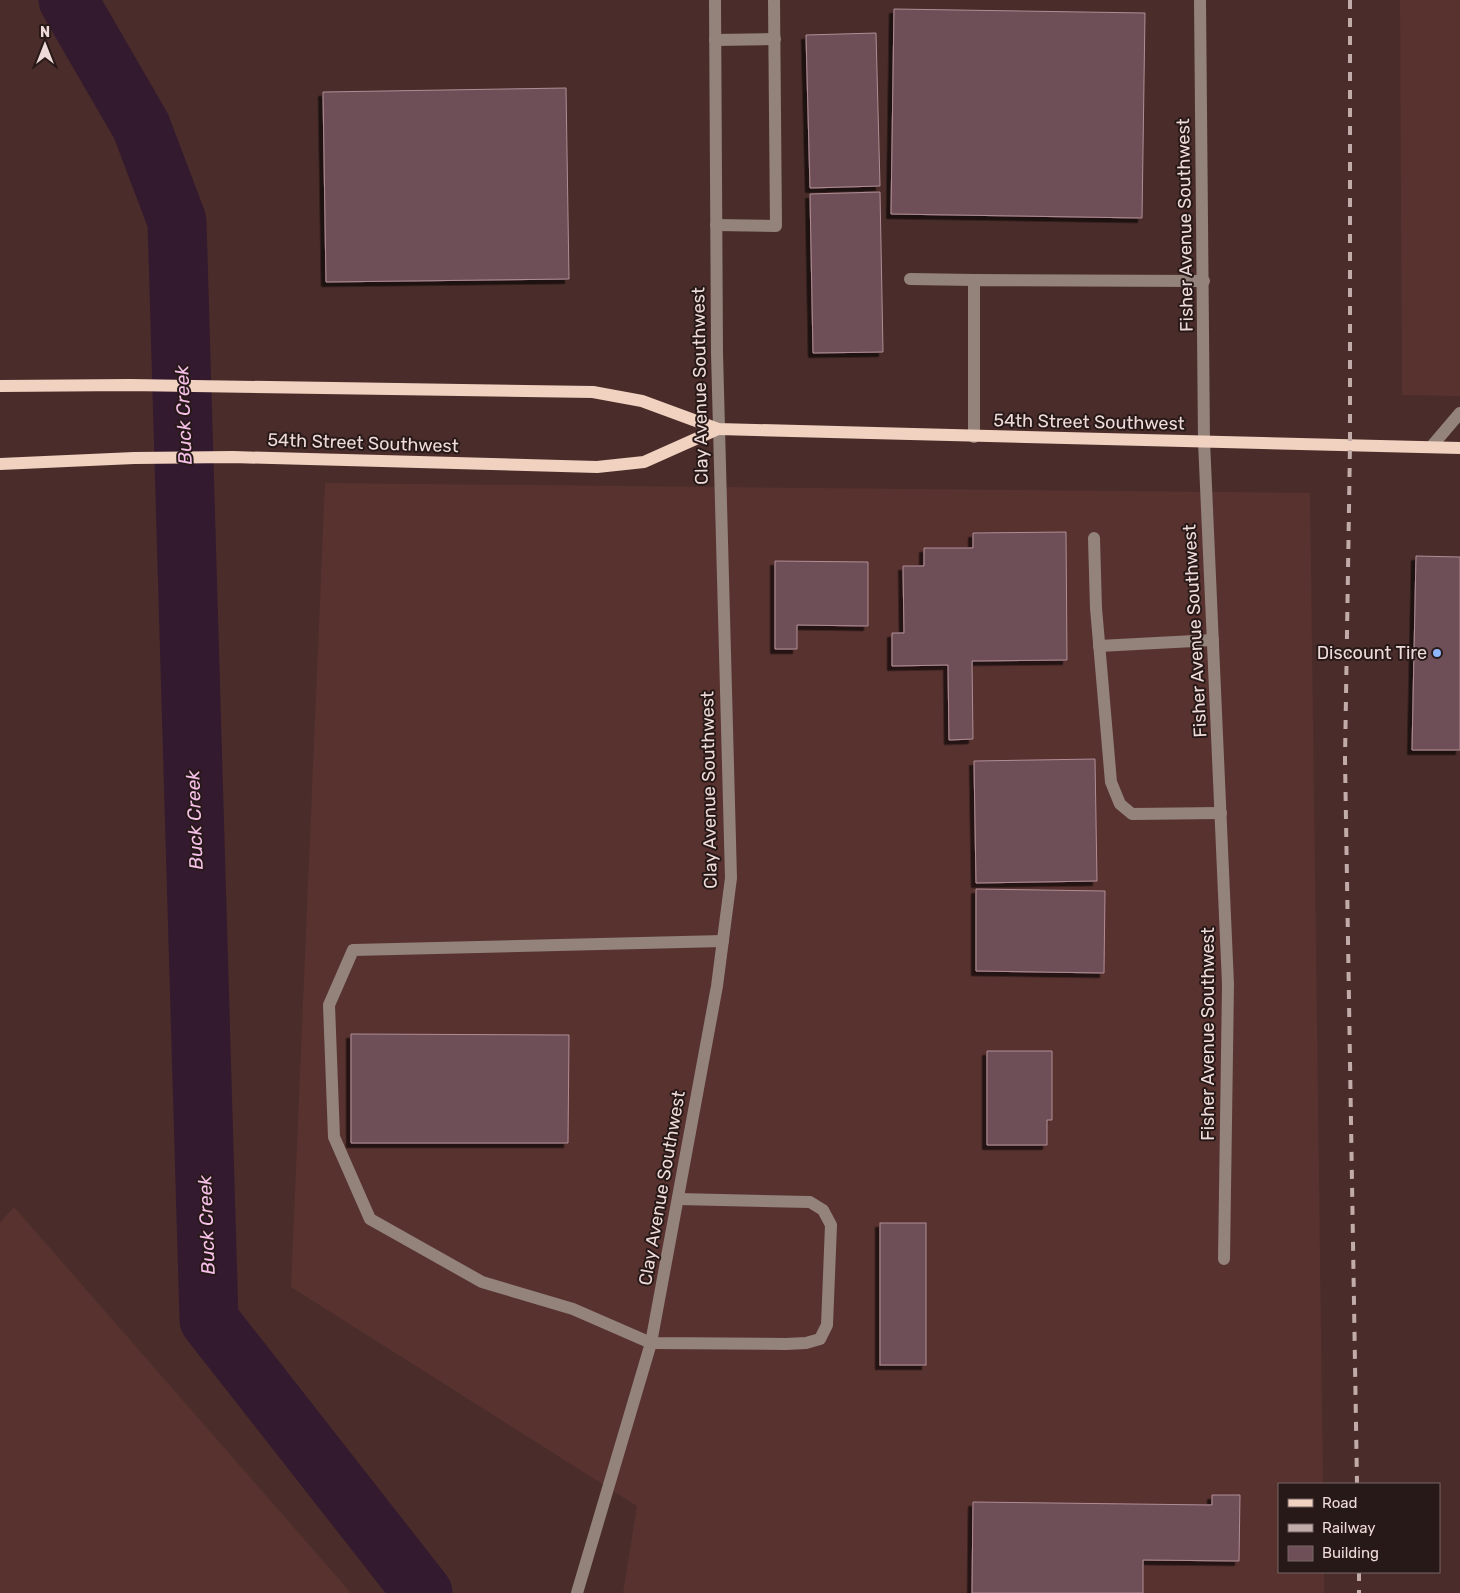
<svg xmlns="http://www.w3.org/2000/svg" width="1460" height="1593" font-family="Rubik,sans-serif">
	<defs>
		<filter id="shadow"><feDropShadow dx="-4.5" dy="4.5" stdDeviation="0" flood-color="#0009"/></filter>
	</defs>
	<rect width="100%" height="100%" fill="#4a2d2a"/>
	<!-- built -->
	<g fill="#58322f">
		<polygon points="1400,0 1460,0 1460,396 1402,395"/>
		<polygon points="325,483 1310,493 1323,1484 1279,1484 1279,1572 1324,1572 1324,1593 623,1593 637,1506 291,1287"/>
		<polygon points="14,1207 351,1593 0,1593 0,1223"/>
	</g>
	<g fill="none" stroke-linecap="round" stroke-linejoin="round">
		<!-- river -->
		<polyline stroke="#341a2e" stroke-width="59" points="68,0 141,126 177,221 209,1320 423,1593"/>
	</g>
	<!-- building -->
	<g fill="#6e4f58" stroke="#b08d96" filter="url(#shadow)">
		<polygon points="894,9 1145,13 1142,218 891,214"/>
		<polygon points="876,33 880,186 810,188 806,35"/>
		<polygon points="566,88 569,279 326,282 323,92"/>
		<polygon points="880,192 883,352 813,353 810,194"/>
		<polygon points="1066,532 1067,660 972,661 973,739 949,740 948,665 892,666 892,633 904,633 903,566 924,566 924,548 973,548 973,533"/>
		<polygon points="1416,556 1460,557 1460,750 1412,750"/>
		<polygon points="775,561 868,562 868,626 797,625 797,649 775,649"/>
		<polygon points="1095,759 1097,881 976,883 974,761"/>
		<polygon points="976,889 1105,891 1104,973 976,971"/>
		<polygon points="351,1034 569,1035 568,1143 351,1143"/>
		<polygon points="987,1051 1052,1051 1052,1120 1047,1120 1047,1145 987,1145"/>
		<rect x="880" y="1223" width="46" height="142"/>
		<polygon points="1212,1495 1240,1495 1239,1561 1143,1560 1143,1593 972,1593 973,1502 1212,1505"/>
	</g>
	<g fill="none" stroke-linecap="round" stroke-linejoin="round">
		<!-- minor -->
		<g stroke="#93837b" stroke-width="12">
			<polyline points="1200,0 1204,441 1228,984 1224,1259"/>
			<polyline points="715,40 775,39"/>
			<polyline points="716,225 776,226 774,0"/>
			<polyline points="910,279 974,280"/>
			<polyline points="974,437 974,280 1204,281"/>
			<polyline points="1431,447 1460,413"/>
			<polyline points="1094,538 1096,608 1111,782 1120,804 1132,814 1221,813"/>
			<polyline points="1099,646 1213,640"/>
			<polyline points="678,1199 810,1202 823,1210 831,1225 827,1325 820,1339 806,1343 786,1344 651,1343 573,1309 482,1282 370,1219 334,1137 329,1005 353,950 723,941"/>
			<polyline points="577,1593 651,1343 717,986 731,878 717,353 715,0"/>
		</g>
		<!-- major -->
		<g stroke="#f1d1bf" stroke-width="12">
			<polyline points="0,386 130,385 593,392 642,401 718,429 1460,448"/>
			<polyline points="0,464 134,458 233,457 597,467 644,462 718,429"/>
		</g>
		<!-- rail -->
		<g stroke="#c2acaa" stroke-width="4" stroke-dasharray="9 9" stroke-linecap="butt">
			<polyline points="1350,0 1350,445 1345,759 1357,1484"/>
			<polyline points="1359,1572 1359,1593"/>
		</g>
	</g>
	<!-- markers -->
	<circle fill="#8fb8fd" stroke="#271918" stroke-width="2" cx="1437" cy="653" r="5"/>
	<g text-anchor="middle" stroke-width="4" stroke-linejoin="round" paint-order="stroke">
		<!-- street labels -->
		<g font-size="18" fill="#eedad8" stroke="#271918">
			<text transform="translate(1185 225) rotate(-91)" y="6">Fisher Avenue Southwest</text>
			<text transform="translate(700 386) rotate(-91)" y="6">Clay Avenue Southwest</text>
			<text transform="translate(1089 422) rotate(1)" y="6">54th Street Southwest</text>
			<text transform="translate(363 443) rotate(2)" y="6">54th Street Southwest</text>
			<text transform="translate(1195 631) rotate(-93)" y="6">Fisher Avenue Southwest</text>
			<text transform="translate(709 790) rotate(-91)" y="6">Clay Avenue Southwest</text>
			<text transform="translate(1208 1034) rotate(-90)" y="6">Fisher Avenue Southwest</text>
			<text transform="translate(662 1188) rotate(-80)" y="6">Clay Avenue Southwest</text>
		</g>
		<!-- poi labels -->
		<g font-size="18" fill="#eedad8" stroke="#271918" text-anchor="end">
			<text x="1427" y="659">Discount Tire</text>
		</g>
		<!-- water labels -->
		<g font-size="19" font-style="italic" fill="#f6c0e8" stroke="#271918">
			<text transform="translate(183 415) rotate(-92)" y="7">Buck Creek</text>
			<text transform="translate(194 820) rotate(-92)" y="7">Buck Creek</text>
			<text transform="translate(206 1225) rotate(-92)" y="7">Buck Creek</text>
		</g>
	</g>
	<!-- legend -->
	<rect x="1278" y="1483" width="162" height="90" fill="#271918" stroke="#776665"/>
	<rect x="1288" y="1499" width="25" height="8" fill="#f1d1bf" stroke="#776665"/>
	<text x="1322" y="1508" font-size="15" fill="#eedad8">Road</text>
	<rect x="1288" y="1524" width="25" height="8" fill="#c2acaa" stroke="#776665"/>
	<text x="1322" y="1533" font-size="15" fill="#eedad8">Railway</text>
	<rect x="1288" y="1546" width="25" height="15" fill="#6e4f58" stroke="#776665"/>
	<text x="1322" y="1558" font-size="15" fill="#eedad8">Building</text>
	<!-- north arrow -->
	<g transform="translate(45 45)" stroke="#271918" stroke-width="4" paint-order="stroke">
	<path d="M0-4L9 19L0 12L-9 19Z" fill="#eedad8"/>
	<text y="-8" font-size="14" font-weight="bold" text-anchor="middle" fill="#eedad8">N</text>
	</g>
</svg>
